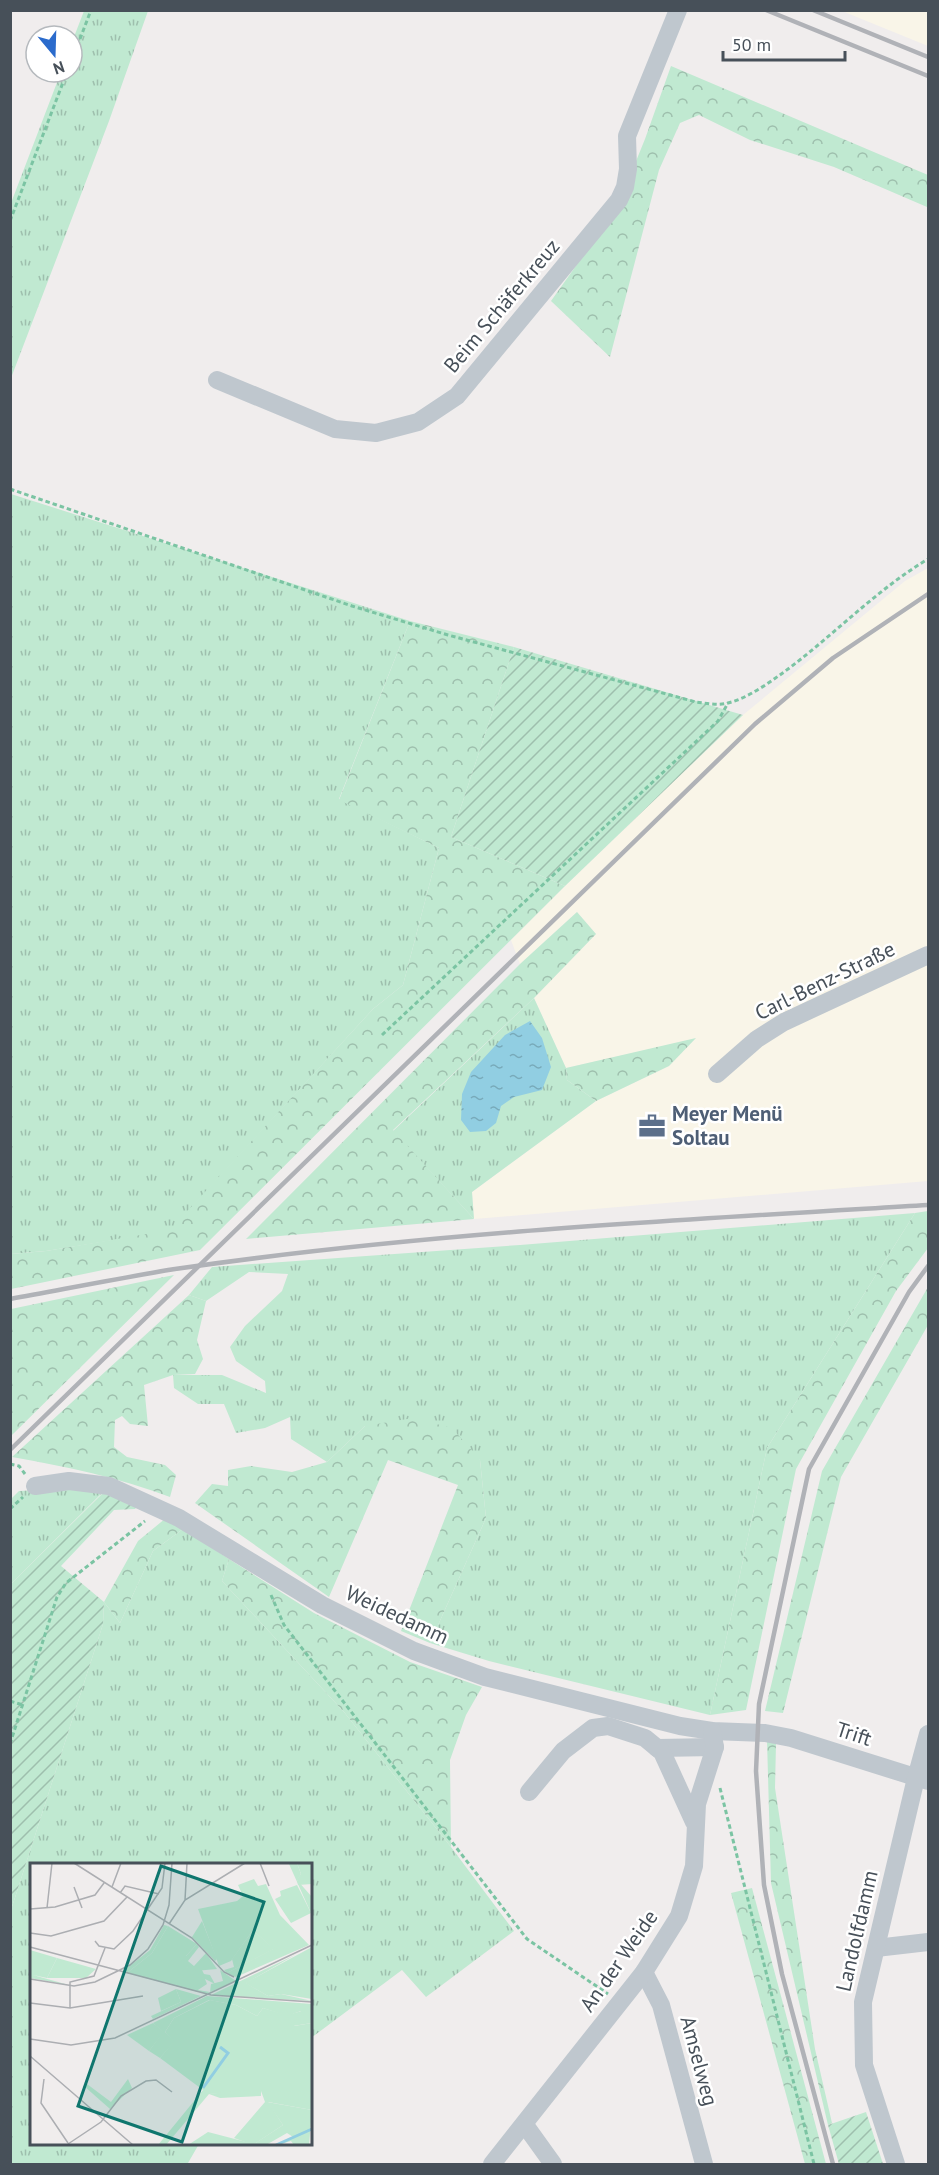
<svg xmlns="http://www.w3.org/2000/svg" width="939" height="2175" font-family="'PT Sans',sans-serif">
	<defs>
		<pattern id="grass-tufts" width="24" height="20" patternUnits="userSpaceOnUse" patternTransform="scale(1.5)"><rect width="24" height="20" fill="#c0e9d1"/><path d="M3 7l-1-3M5 7V3M7 7l1-3M15 17l-1-3M17 17v-4M19 17l1-3" fill="none" stroke="#9ebfad"/></pattern>
		<pattern id="forest-crowns" width="20" height="18" patternUnits="userSpaceOnUse" patternTransform="scale(1.5)"><rect width="20" height="18" fill="#c0e9d1"/><path d="M2 6a3 3 0 1 1 6 0M12 15a3 3 0 1 1 6 0" fill="none" stroke="#9ebfad"/></pattern>
		<pattern id="garden-furrows" width="10" height="10" patternUnits="userSpaceOnUse" patternTransform="scale(1.5)"><rect width="10" height="10" fill="#c0e9d1"/><path d="M-1 1l2-2M0 10L10 0M9 11l2-2" fill="none" stroke="#9ebfad"/></pattern>
		<pattern id="water-ripples" width="26" height="14" patternUnits="userSpaceOnUse" patternTransform="scale(1.5)"><rect width="26" height="14" fill="#91cee2"/><path d="M2 4q2-2 4 0t4 0M15 11q2-2 4 0t4 0" fill="none" stroke="#78aaba"/></pattern>
	</defs>
	<rect width="100%" height="100%" fill="#f0eded"/>
	<!-- commercial -->
	<g fill="#f9f5e8">
		<polygon points="842,11 928,11 928,46"/>
		<polygon points="928,568 928,1181 474,1219 472,1192 596,1101 669,1066 695,1039 566,1068 534,998 596,934 577,912 520,964 511,940 565,886 743,715 905,581"/>
	</g>
	<!-- grass -->
	<g fill="url(#grass-tufts)">
		<polygon points="84,11 148,11 109,121 11,378 11,203 61,72 72,72 72,42"/>
		<polygon points="11,494 410,621 339,799 439,848 403,985 373,1009 170,1231 46,1251 11,1254"/>
		<polygon points="534,998 566,1068 567,1080 596,1101 472,1192 474,1219 393,1131"/>
		<polygon points="915,1213 767,1448 710,1715 489,1661 430,1643 486,1518 480,1460 365,1426 327,1462 291,1439 290,1417 265,1428 236,1433 224,1404 198,1404 174,1388 173,1375 222,1375 266,1393 265,1381 236,1361 230,1347 245,1326 282,1291 288,1274 249,1272 206,1301 189,1295 212,1267 520,1245"/>
		<polygon points="75,1488 104,1491 11,1584 11,1499 19,1491"/>
		<polygon points="183,1529 229,1559 222,1581 344,1712 451,1847 514,1931 426,1997 402,1970 311,2038 310,1864 32,1864 32,2144 199,2144 188,2163 189,2164 11,2164 11,1910 103,1624 104,1602 120,1623 153,1551"/>
	</g>
	<!-- forest -->
	<g fill="url(#forest-crowns)">
		<polygon points="671,66 928,175 928,205 927,207 834,167 750,140 699,115 680,123 659,170 610,357 551,301 617,208 645,139"/>
		<polygon points="410,621 514,647 451,837 565,886 200,1250 11,1289 11,1254 46,1251 170,1230 373,1009 403,985 439,848 339,800"/>
		<polygon points="577,912 596,934 534,998 393,1130 474,1219 246,1239 520,964"/>
		<polygon points="696,1038 669,1066 596,1101 567,1080 566,1068"/>
		<polygon points="928,1211 928,1248 896,1291 796,1469 746,1710 710,1715 767,1448 915,1213"/>
		<polygon points="174,1275 11,1436 11,1309"/>
		<polygon points="928,1287 928,1325 841,1477 783,1713 765,1711 822,1471"/>
		<path d="M189,1295l17,6 -9,39 6,19 -8,15 -22,1 -29,10 4,41 -18,-2 -8,-8 -7,4 -1,27 13,10 38,8 11,10 -6,22c-53,-20 -102,-30 -158,-40z"/>
		<polygon points="413,1418 452,1428 480,1460 486,1518 430,1643 401,1631 458,1485 388,1460 329,1597 195,1503 212,1484 228,1486 228,1470 251,1466 292,1472 327,1462 365,1426"/>
		<polygon points="166,1518 183,1529 153,1551 120,1623 104,1602 138,1541"/>
		<polygon points="229,1559 314,1613 410,1662 482,1687 466,1715 450,1760 451,1847 344,1712 222,1581"/>
		<polygon points="767,1740 776,1744 775,1788 815,2049 832,2123 828,2125 771,1883"/>
		<polygon points="752,1888 826,2164 805,2164 731,1893"/>
	</g>
	<!-- garden -->
	<g fill="url(#garden-furrows)">
		<polygon points="514,647 743,715 565,886 451,837"/>
		<polygon points="105,1491 140,1503 135,1509 114,1510 61,1566 104,1602 103,1624 11,1910 11,1584"/>
		<polygon points="866,2112 883,2164 839,2164 828,2125"/>
	</g>
	<!-- water -->
	<polygon fill="url(#water-ripples)" points="530,1021 542,1038 551,1067 542,1090 514,1097 501,1106 496,1123 486,1131 470,1132 461,1120 462,1094 471,1072 505,1035"/>
	<g fill="none" stroke-linecap="round" stroke-linejoin="round">
		<!-- path -->
		<g stroke="#7bc4a3" stroke-width="3" stroke-dasharray="4.5 3" stroke-linecap="butt">
			<polyline points="72,60 91,10"/>
			<polyline points="10,221 67,72"/>
			<path d="M10,489l342,117 96,29 248,67c10,1 21,4 32,1 20,-5 39,-19 56,-31 49,-36 92,-82 144,-113"/>
			<polyline points="382,1035 718,721 728,703"/>
			<polyline points="10,1464 19,1466 25,1474"/>
			<polyline points="10,1509 23,1497"/>
			<polyline points="271,1595 284,1625 527,1939 608,1994"/>
			<polyline points="10,1701 23,1705"/>
			<polyline points="10,1744 57,1597 66,1583 145,1521"/>
			<polyline points="720,1788 814,2164"/>
		</g>
		<!-- minor -->
		<g stroke="#bfc7ce" stroke-width="18">
			<polyline points="217,380 335,429 376,433 418,422 457,396 619,200 625,187 628,169 627,136 678,10"/>
			<polyline points="717,1074 757,1039 784,1022 928,955"/>
			<polyline points="35,1486 69,1481 109,1486 179,1518 322,1605 414,1651 485,1677 680,1726 712,1731 765,1733 791,1738 928,1781"/>
			<polyline points="657,1748 715,1747"/>
			<polyline points="529,1792 563,1751 593,1728 608,1726 645,1738 662,1752 694,1822"/>
			<polyline points="876,1948 928,1942"/>
			<polyline points="644,1972 661,2005 704,2164"/>
			<polyline points="525,2125 553,2164"/>
			<polyline points="492,2164 644,1972 679,1916 694,1866 697,1804 715,1747 712,1731"/>
			<polyline points="896,2164 864,2065 863,2002 916,1778 928,1734"/>
		</g>
		<!-- rail -->
		<g stroke="#b0b2b7" stroke-width="4.5">
			<polyline points="766,10 928,76"/>
			<polyline points="813,10 928,57"/>
			<path d="M10,1299c55,-10 110,-21 165,-30 249,-36 502,-49 753,-64"/>
			<polyline points="10,1450 755,724 833,658 928,594"/>
			<polyline points="833,2164 782,1974 764,1885 756,1771 759,1704 809,1469 909,1292 928,1266"/>
		</g>
	</g>
	<!-- icons -->
	<defs>
		<symbol id="office-bare" viewBox="-9 -9 18 18"><path d="M-6-3h4V-5.5h4V-3h4V5H-6ZM-1-4.5V-3h2v-1.5ZM-6 0V1H6V0Z" fill="#5c6f8a" stroke="#fff" stroke-width="2.5" paint-order="stroke"/></symbol>
	</defs>
	<g fill-rule="evenodd">
		<use href="#office-bare" x="633" y="1107" width="38" height="38"/>
	</g>
	<g text-anchor="middle" stroke-width="5" stroke-linejoin="round" paint-order="stroke">
		<!-- street labels -->
		<g font-size="21" fill="#475059" stroke="#fff">
			<text transform="translate(502 306) rotate(-50)" y="7">Beim Schäferkreuz</text>
			<text transform="translate(825 981) rotate(-26)" y="7">Carl-Benz-Straße</text>
			<text transform="translate(397 1615) rotate(25)" y="7">Weidedamm</text>
			<text transform="translate(854 1734) rotate(18)" y="7">Trift</text>
			<text transform="translate(857 1931) rotate(-77)" y="7">Landolfdamm</text>
			<text transform="translate(619 1961) rotate(-55)" y="7">An der Weide</text>
			<text transform="translate(699 2061) rotate(75)" y="7">Amselweg</text>
		</g>
		<!-- service labels -->
		<g font-size="21" font-weight="bold" fill="#4e5e75" stroke="#fff" text-anchor="start">
			<text x="672" y="1121">Meyer Menü<tspan x="672" dy="24">Soltau</tspan></text>
		</g>
	</g>
	<!-- overview -->
	<g transform="translate(30 1863)">
		<rect width="282" height="282" fill="#f0eded"/>
		<path d="M267,0h15v21l-14,1 -1,-6 4,-5zM224,16l4,7 8,-2 14,31 29,30 -73,32 -9,-4 46,-24 -20,-19 -22,31 -12,5 -21,-57 39,-8 6,-5 -5,-11zM138,63l29,18 -11,12v11l15,1 3,6 6,1 5,9 -10,-5 2,5 -9,6 12,2 -4,2 -79,-21 25,-20zM282,84v52l-31,-5 -13,2 -23,-13zM146,126l5,13 -20,9 -3,-13zM180,137l26,5 21,11 6,-8 24,7 15,-4 -8,15 18,-3v87l-44,-8 15,23 -30,20 -19,-7 31,-36 -4,-11 -52,3 -43,51h-8l45,-55 -43,-32 14,-17 -9,-9 9,-14z" fill="#c0e9d1"/>
		<path d="M267,0l4,11 -4,6 15,17 -1,16 -22,-49zM172,58l15,38 -2,2 -23,-24zM134,62l4,1 -16,27 -25,20 -5,-1 28,-22zM167,81l2,3 -11,14 6,5 12,-13 11,16 -22,2 -9,-4v-11zM0,87l27,8 -10,20 -14,-3 36,10 -39,-7zM265,92l-49,28 22,13 13,-2 31,7 -101,-6zM190,107l16,11 -26,11 1,-8 12,-3zM146,126l25,7 -48,23 -2,-3 30,-14zM177,133l105,8v19l-19,3 8,-15 -14,5 -24,-8 -6,8 -21,-11 -27,-5 -35,18 -9,14 10,9 -15,17 -11,-7 14,-19 -10,-9zM98,216l4,9 -22,21 -26,-23 3,-2 24,18zM212,227l19,1v5l-41,2 -11,-4zM237,239l45,8 -3,35h-15l-3,-4 -13,4 15,-8 -6,-4 -21,12h-78l20,-13 46,12 29,-19z" fill="#c0e9d1"/>
		<path d="M223,67l21,19 -47,24 -3,-3 10,-3 -2,-8zM27,95l39,11 -10,9h-39zM123,160l11,9 -15,19 -22,-16z" fill="#c0e9d1"/>
		<path d="M267,22l14,28 -20,10 -16,-24 6,-3 -1,-5z" fill="#c0e9d1"/>
		<path fill="none" stroke="#91cee2" stroke-width="3" d="M173,225l25,-35 -8,-6M246,282l36,-16"/>
		<path fill="none" stroke="#acaeb2" stroke-width="1.5" d="M44,0l118,75 32,34 10,5M230,0l9,23M44,24l8,21M82,24l9,-24M90,30l5,-7 34,8M155,37l2,-37M17,45l5,-45M0,46l25,-2 40,-12 9,-12M139,61l16,-24 60,-37M0,70l21,3 53,-15 23,-24M65,78l4,5 15,3 19,-18 29,-43 3,-25M0,84l181,48 101,7M0,116l44,7 21,-4 35,-17 18,-16 15,-24 6,-20 3,-42M0,140l40,5 73,-12M40,145v-26l24,-6 11,-28M0,176l41,6 44,-7 197,-93M0,193l103,89M14,216l-3,24 27,40M38,281l33,-22 20,-26 25,-15 10,-1 16,12"/>
		<path fill="#0f766e" fill-opacity="0.15" stroke="#0f766e" stroke-width="3" d="M131,3l103,36 -82,240 -104,-36z"/>
		<rect width="282" height="282" fill="none" stroke="#475059" stroke-width="3"/>
	</g>
	<!-- border -->
	<rect width="939" height="2175" fill="none" stroke="#475059" stroke-width="24"/>
	<!-- north arrow -->
	<g transform="translate(54 54) rotate(161)"><circle r="28" fill="#ffffff" stroke="#b5b9bd" stroke-width="1.5"/>
	<path d="M0-4.5L10 22L0 15L-10 22Z" fill="#2b6bcc"/>
	<text y="-9" font-size="16" font-weight="bold" text-anchor="middle" fill="#475059">N</text>
	</g>
	<!-- scale -->
	<path d="M723 51v9h122v-9" fill="none" stroke="#475059" stroke-width="3"/>
	<text x="732" y="51" font-size="18" fill="#475059" stroke="#ffffff" stroke-width="4.5" paint-order="stroke">50 m</text>
</svg>
